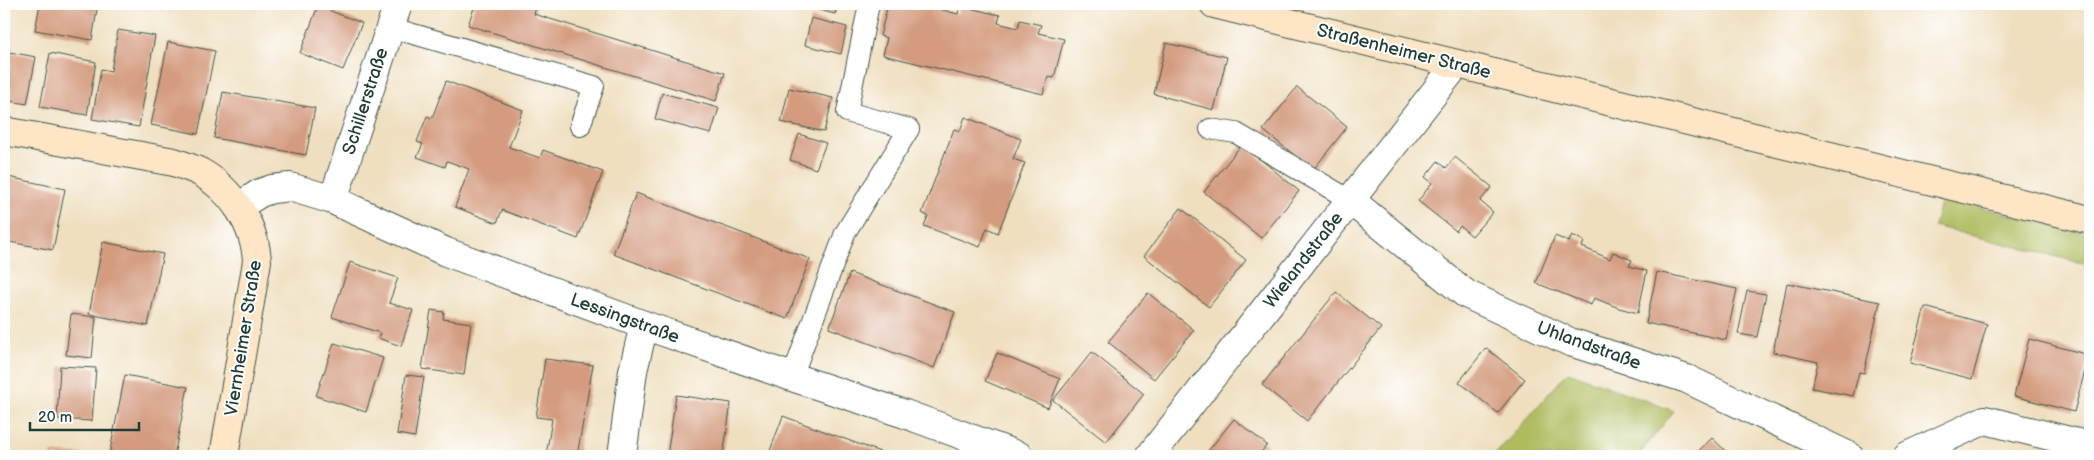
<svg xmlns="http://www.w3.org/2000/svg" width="2094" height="460" font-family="'Balsamiq Sans',sans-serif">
	<rect width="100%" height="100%" fill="#fff"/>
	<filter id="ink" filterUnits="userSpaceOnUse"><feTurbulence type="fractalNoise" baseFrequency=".02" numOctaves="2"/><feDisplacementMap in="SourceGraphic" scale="10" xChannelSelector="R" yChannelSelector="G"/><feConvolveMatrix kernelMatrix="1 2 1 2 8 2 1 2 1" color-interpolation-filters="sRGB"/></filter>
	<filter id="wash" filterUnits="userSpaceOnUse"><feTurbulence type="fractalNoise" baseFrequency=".0096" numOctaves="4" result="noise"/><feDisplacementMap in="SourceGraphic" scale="20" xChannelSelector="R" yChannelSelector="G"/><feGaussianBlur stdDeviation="1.12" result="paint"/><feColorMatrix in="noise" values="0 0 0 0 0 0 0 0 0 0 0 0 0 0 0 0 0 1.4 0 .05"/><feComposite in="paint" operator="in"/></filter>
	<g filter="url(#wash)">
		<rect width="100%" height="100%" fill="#efdfbf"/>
		<!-- green -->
		<g fill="#afbb5d" stroke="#677c48">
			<polygon points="1941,198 2090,234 2090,265 1934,226"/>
			<polygon points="1568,372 1674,411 1638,456 1494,456"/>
		</g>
		<g id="blocks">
			<!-- building -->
			<g fill="#d49b7f">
				<polygon points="40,4 98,4 92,40 35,30"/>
				<polygon points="472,4 537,4 534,14 725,73 716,101 468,25 475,5 471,8"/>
				<polygon points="795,4 838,4 835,14"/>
				<polygon points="888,4 940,4 939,9 958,14 960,6 1000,15 998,23 1018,28 1020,20 1041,25 1038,33 1064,39 1054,78 1048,77 1043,94 883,55 887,38 880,36"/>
				<polygon points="318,6 362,23 343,70 300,53"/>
				<polygon points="811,18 847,27 841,54 805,45"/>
				<polygon points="118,30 155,36 139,127 92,119 101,69 111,71"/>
				<polygon points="168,42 215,51 198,134 151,125"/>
				<polygon points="1166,43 1227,57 1214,110 1154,94"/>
				<polygon points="4,51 36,57 27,104 4,100"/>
				<polygon points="50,53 96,62 87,115 40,107"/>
				<polygon points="446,81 523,110 509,147 540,158 543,150 603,172 578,239 502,210 497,223 455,207 469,169 447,161 445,167 417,157 423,144 417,142 427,116 432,118"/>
				<polygon points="1297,87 1347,127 1313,170 1263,130"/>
				<polygon points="789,88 833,98 824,132 781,122"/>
				<polygon points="223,92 315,108 306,155 214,138"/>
				<polygon points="662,93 719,108 711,134 655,119"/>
				<polygon points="965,117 1021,139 1013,159 1025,163 998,233 987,228 980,247 924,226 928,216 922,213 954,129 960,131"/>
				<polygon points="799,134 826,143 816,169 790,160"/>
				<polygon points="1242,144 1299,191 1261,238 1204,192"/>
				<polygon points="1455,157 1492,187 1480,201 1493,212 1472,236 1460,226 1456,231 1418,201 1432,183 1425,177 1438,161 1446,168"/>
				<polygon points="8,177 65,189 53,250 4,241 4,196"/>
				<polygon points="636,193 810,259 787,319 613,254"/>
				<polygon points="1181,208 1246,260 1209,307 1144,256"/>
				<polygon points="1572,235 1584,241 1582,247 1610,259 1613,252 1632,260 1629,266 1647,271 1638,313 1619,308 1594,298 1591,305 1536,283 1555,236 1569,242"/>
				<polygon points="103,242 163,254 148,326 89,314"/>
				<polygon points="350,262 398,278 389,303 413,310 401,346 378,338 380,333 332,317"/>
				<polygon points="1657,272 1737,289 1726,340 1646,323"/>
				<polygon points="850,273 955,312 934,368 829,328"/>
				<polygon points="1787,283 1880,302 1864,373 1859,372 1853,396 1812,388 1818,362 1773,352"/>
				<polygon points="1747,291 1766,294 1757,337 1738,334"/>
				<polygon points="1336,292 1381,328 1307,421 1262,385"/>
				<polygon points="1148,293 1194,330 1154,379 1108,342"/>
				<polygon points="1925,307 1987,324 1972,379 1910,363"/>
				<polygon points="431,310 444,312 443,319 471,323 464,375 422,369"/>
				<polygon points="71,314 96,317 92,358 66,355"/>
				<polygon points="2029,339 2089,355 2074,412 2014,396"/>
				<polygon points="334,343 383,358 366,412 316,396"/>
				<polygon points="1486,348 1525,379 1498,413 1459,382"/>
				<polygon points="1092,352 1144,394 1106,442 1053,400"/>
				<polygon points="997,353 1060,379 1048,408 985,381"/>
				<polygon points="545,359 593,365 577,456 546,456 552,419 536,417"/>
				<polygon points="60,366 96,368 92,421 57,419"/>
				<polygon points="125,375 188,387 174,456 109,456"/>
				<polygon points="406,375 424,377 415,437 397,434"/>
				<polygon points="676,395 731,403 723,456 667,456"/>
				<polygon points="783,416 880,452 878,456 768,456"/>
				<polygon points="1234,419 1267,445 1258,456 1204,456"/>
				<polygon points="1712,438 1731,456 1693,456"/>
				<polygon points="52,453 81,454 81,456 51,456"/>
			</g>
		</g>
	</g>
	<g filter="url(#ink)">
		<use href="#blocks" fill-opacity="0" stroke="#3e5549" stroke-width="1"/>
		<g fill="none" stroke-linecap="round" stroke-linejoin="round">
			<defs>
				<g id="lane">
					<polyline points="389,27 594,86 580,126"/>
					<polyline points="1210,129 1236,133 1350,200"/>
					<polyline points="792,377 845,233 909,129 847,112 869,4"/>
				</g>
				<g id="street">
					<polyline points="333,200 398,4"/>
					<polyline points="1350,200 1466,294 1570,342 1687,379 1849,456"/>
					<polyline points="238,207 260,193 272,189 290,187 333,200 446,252 644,325 792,377 905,414 1019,456"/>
					<polyline points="622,456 633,371 644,325"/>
					<polyline points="1150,456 1456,65"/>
					<polyline points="1907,456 1985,420 2090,446"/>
				</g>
				<g id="secondary">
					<polyline points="1214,4 2090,220"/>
					<path d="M4,131l170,31c8,3 18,6 26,10 32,18 55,53 57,89l-33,195"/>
				</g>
			</defs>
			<!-- lane casing -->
			<use href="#lane" stroke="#3e5549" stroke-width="22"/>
			<!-- street casing -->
			<use href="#street" stroke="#3e5549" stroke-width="30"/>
			<!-- secondary casing -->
			<use href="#secondary" stroke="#3e5549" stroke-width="30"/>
			<!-- lane -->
			<use href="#lane" stroke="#fff" stroke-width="20"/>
			<!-- street -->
			<use href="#street" stroke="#fff" stroke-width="28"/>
			<!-- secondary -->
			<use href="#secondary" stroke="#fde5c5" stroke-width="28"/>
		</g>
	</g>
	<g text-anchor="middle" stroke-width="4" stroke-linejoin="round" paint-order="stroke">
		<!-- street labels -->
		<g font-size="18" fill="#1f3d34" stroke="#fff">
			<text transform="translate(1404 51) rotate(14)" y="6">Straßenheimer Straße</text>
			<text transform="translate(365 101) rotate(-72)" y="6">Schillerstraße</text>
			<text transform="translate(1303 260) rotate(-52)" y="6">Wielandstraße</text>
			<text transform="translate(625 318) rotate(20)" y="6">Lessingstraße</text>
			<text transform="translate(243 338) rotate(-81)" y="6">Viernheimer Straße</text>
			<text transform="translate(1589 345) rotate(20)" y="6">Uhlandstraße</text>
		</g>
	</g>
	<!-- margin -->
	<rect width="2094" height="460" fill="none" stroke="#fff" stroke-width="20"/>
	<!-- scale -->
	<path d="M30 422v8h109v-8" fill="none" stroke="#1f3d34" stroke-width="2.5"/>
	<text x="38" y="422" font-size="15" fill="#1f3d34" stroke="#ffffff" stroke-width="4" paint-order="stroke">20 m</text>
</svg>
